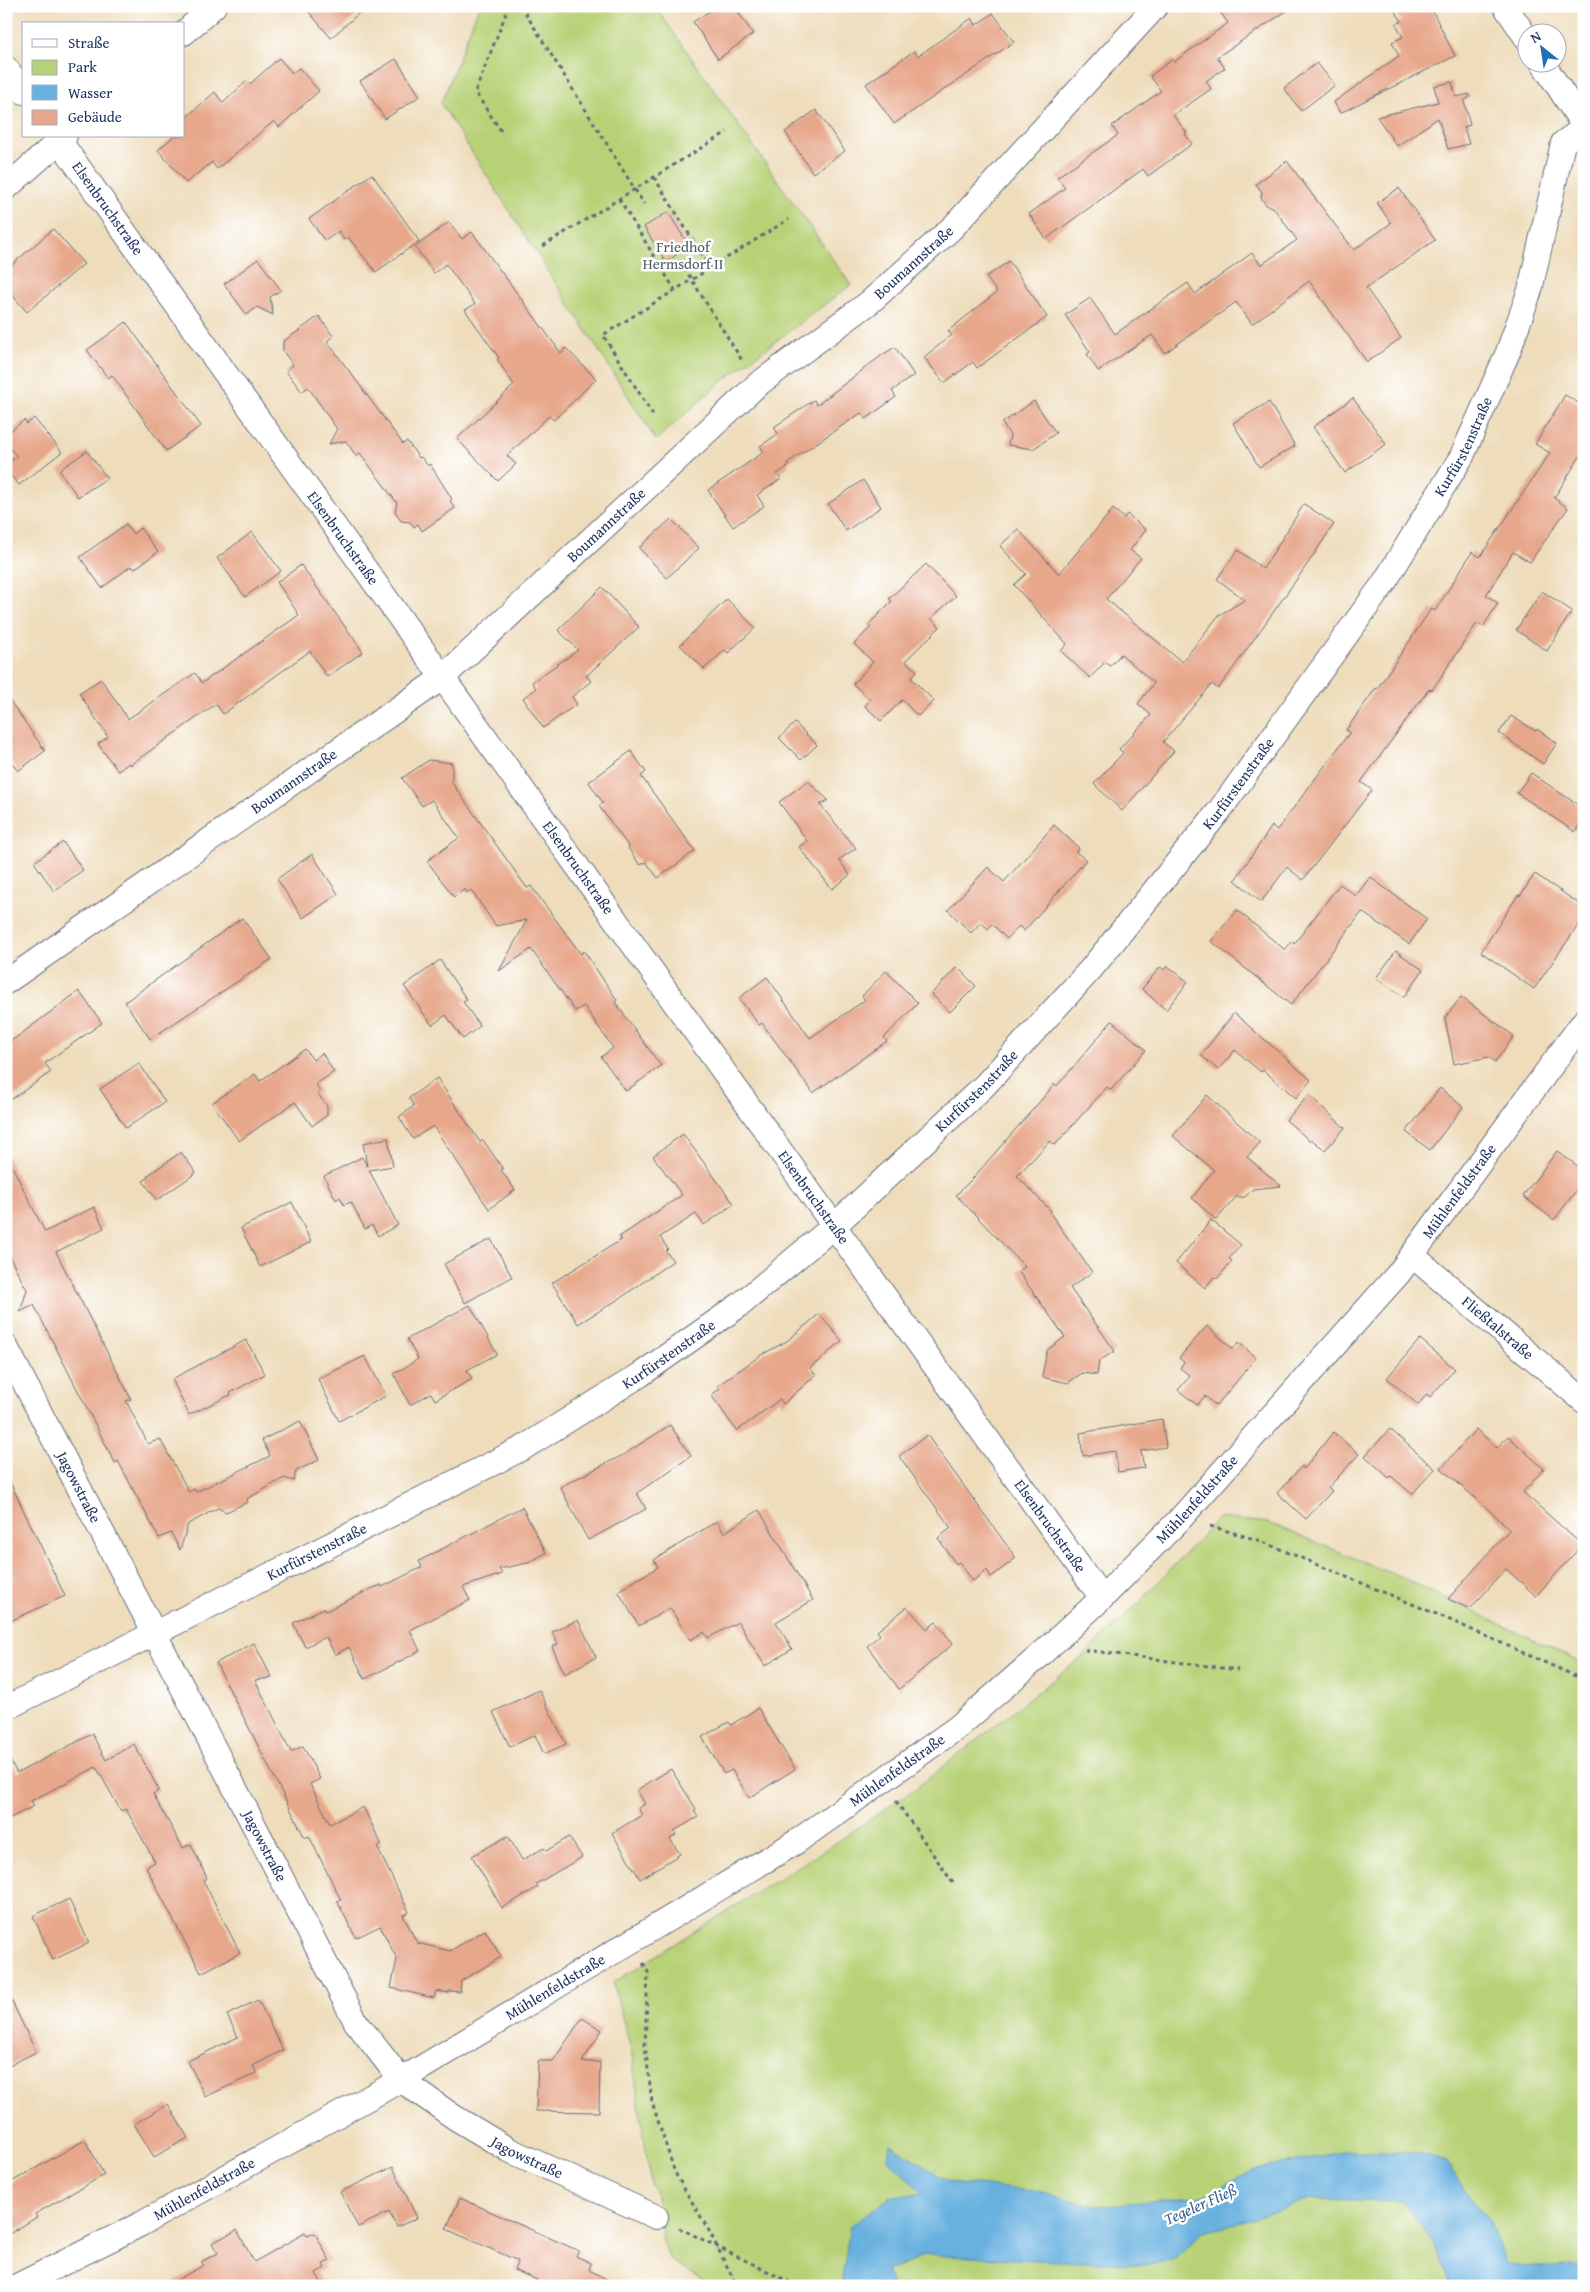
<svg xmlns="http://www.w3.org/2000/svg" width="1590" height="2292" font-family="'Gentium Book Plus',serif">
	<rect width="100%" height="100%" fill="#fff"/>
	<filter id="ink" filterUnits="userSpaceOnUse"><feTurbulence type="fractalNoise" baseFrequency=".02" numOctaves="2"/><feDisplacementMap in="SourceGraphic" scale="10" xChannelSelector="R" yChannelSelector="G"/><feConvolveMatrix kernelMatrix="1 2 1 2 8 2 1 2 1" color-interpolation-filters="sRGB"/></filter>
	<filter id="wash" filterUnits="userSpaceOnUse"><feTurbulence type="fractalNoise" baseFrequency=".0096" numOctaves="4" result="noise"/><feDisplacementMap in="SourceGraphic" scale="20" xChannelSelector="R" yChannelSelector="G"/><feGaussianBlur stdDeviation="1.12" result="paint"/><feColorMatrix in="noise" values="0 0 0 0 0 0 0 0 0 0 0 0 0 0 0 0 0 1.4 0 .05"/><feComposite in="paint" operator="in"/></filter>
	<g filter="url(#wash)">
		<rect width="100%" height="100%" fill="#eedcba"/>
		<!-- green -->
		<g fill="#b7d176" stroke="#69806a">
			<polygon points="479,6 655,6 851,285 721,382 656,440 441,104"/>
			<polygon points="1218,1518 1269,1523 1410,1581 1584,1664 1584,2286 710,2286 670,2259 664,2247 655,2191 651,2185 631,2050 613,1983 837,1842 920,1785 1082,1657 1141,1601"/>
		</g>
		<!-- water -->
		<polygon fill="#67b1df" stroke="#41709e" points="890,2144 949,2182 1033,2191 1096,2206 1203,2196 1257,2169 1340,2152 1413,2152 1446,2161 1465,2191 1490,2222 1506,2264 1540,2267 1579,2266 1584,2268 1584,2286 1453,2286 1436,2248 1404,2201 1310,2199 1253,2219 1203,2231 1175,2258 1150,2265 925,2255 886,2271 892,2286 843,2286 843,2273 850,2227 889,2198 922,2192 888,2159"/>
		<g id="blocks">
			<!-- building -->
			<g fill="#e7a78b">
				<polygon points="304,6 367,6 331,38"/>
				<polygon points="717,6 734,6 753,34 718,59 693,22"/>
				<polygon points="1216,6 1294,6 1217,57 1225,68 1206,81 1211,89 1173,115 1187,133 1185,134 1192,144 1148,176 1143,169 1046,239 1029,214 1065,188 1057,177 1118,135 1112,126 1161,91 1150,76 1173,59 1174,62 1228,23"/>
				<polygon points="1391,6 1430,6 1455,56 1340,113 1334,102 1399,56 1392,42 1403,37 1396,24 1402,21"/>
				<polygon points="993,13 1014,42 894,124 866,84 914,51 918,56 972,18 976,25"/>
				<polygon points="279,58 292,73 299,68 319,91 279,127 274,121 217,169 212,162 186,183 158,150 174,136 184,136 184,119 215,92 223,103 247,81 250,84"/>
				<polygon points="396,59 420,96 385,119 360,81"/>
				<polygon points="1317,63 1335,85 1301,111 1284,88"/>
				<polygon points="1452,82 1456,97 1469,94 1470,97 1464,101 1470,125 1464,127 1469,144 1448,149 1438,118 1397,146 1377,117 1438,102 1434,86"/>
				<polygon points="816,110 845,151 813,173 785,132"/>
				<polygon points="1287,161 1354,250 1391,223 1377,203 1399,188 1435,240 1366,288 1401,338 1367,362 1309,281 1252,324 1236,302 1165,353 1152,335 1098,371 1087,354 1090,352 1065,315 1090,298 1115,334 1188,283 1195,294 1252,253 1261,265 1297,240 1273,207 1267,206 1261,198 1262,192 1256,184"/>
				<polygon points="372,174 419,241 376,272 348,237 344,240 339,231 325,241 309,219"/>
				<polygon points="668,212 689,246 666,262 644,227"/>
				<polygon points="449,222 462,239 472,232 561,353 566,348 596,379 554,420 549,416 507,456 516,464 498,481 457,439 514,385 497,359 499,358 465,310 475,304 446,264 434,273 415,247"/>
				<polygon points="53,229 84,264 27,312 6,288 6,270"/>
				<polygon points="258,259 281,290 270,297 273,315 257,307 247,315 224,284"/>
				<polygon points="1009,261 1047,317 977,368 973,362 944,383 924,357 952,335 948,331 997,292 986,277"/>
				<polygon points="319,316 333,336 327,341 403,444 407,441 419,458 421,457 428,466 430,464 452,499 450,501 455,508 422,531 418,524 414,527 410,522 401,521 395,511 397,503 360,453 356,456 346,441 329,444 337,429 308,387 302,392 286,371 293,365 283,351 283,342"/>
				<polygon points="126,322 201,426 166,451 112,375 108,378 87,350"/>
				<polygon points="895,347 914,375 892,391 896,397 866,419 861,413 787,463 789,466 777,474 781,479 757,495 764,506 733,527 708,490 764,452 760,446 778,434 774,427 814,400 817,405 882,355"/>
				<polygon points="1565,395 1584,406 1584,450 1554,498 1568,508 1530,562 1513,552 1486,595 1498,603 1483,627 1477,623 1432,690 1429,689 1361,782 1372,790 1303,880 1287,867 1261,902 1235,880 1272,826 1277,830 1350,732 1346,730 1376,688 1377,689 1431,609 1435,611 1472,552 1480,557 1550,453 1535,444"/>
				<polygon points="1353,398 1386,444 1345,473 1313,427"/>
				<polygon points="1034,401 1056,433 1033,449 1008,445 1010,435 1002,423"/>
				<polygon points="1269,402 1295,446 1259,467 1233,423"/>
				<polygon points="34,418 62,452 19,485 6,470 6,464 17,457 6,444 6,435 24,420 27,424"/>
				<polygon points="87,451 107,478 78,497 59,470"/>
				<polygon points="863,480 881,507 846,531 828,504"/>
				<polygon points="1304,504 1334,524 1309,562 1227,677 1218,689 1212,684 1163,742 1174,751 1122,811 1094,784 1123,753 1119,749 1151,715 1138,704 1154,683 1121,654 1110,666 1105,662 1090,678 1061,651 1067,644 1014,585 1026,574 1000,546 1018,529 1059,574 1113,509 1124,518 1127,514 1146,530 1130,550 1141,558 1106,599 1182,662 1219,615 1245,600 1217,579 1238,550 1263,569"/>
				<polygon points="671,519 699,548 667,578 639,548"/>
				<polygon points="126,524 133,534 140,528 158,552 134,569 131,566 102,588 80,557"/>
				<polygon points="252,532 281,571 245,597 217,558"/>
				<polygon points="926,564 956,596 931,618 940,627 905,661 917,671 911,678 934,701 918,716 902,700 881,721 865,706 870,700 853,684 873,662 854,644 871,627 868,625 892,601 889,599"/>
				<polygon points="301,565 363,652 327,677 310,651 223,714 216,704 130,765 129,763 118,771 98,744 108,737 79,693 101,679 128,719 195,673 202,683 299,615 277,582"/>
				<polygon points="602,587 639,627 586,676 591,681 572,697 577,704 543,728 523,698 536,689 532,682 578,650 558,630"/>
				<polygon points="1542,591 1572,611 1547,651 1516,630"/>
				<polygon points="727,599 755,628 728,653 725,650 704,669 680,645"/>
				<polygon points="6,695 45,751 18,771 6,755"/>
				<polygon points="1511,716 1536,731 1537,729 1557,743 1543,764 1499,733"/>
				<polygon points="795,723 817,745 801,760 779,738"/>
				<polygon points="631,751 646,772 641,776 695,851 658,878 646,862 640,865 628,848 629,847 599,806 603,803 589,782"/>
				<polygon points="429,760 452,763 452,783 527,888 531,886 581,954 584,951 617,1000 615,1002 661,1066 626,1091 601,1057 613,1048 584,1006 575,1011 531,949 499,971 527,920 496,926 471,890 467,893 465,889 454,897 427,861 459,838 432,800 422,806 402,778"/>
				<polygon points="1531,773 1584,809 1584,818 1575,832 1517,793"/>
				<polygon points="808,781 828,800 820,805 856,848 839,860 850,875 832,889 799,847 807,841 779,802"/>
				<polygon points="1054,825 1079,848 1076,852 1086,860 1024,931 1019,926 1007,939 992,924 988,929 981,922 971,933 948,910 988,867 1004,882"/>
				<polygon points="63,842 83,870 54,891 34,862"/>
				<polygon points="312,854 338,894 303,918 277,879"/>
				<polygon points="1535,874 1584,907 1584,917 1534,989 1481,952 1518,895 1520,896"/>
				<polygon points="1370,877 1427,919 1409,944 1362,912 1291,1005 1211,941 1237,910 1285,950 1292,941 1294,944 1340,884 1356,896"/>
				<polygon points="242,918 272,959 150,1039 125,1002"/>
				<polygon points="1396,951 1423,970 1404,997 1376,978"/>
				<polygon points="440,960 467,1000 463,1002 480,1026 463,1039 446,1015 432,1025 404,986"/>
				<polygon points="1168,966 1188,982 1166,1010 1142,989 1160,967 1164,970"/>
				<polygon points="957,967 976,986 950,1012 931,994"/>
				<polygon points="886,971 918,1003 884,1038 887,1041 813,1093 762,1023 759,1025 739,998 767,977 810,1038 865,1000 862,996"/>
				<polygon points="79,991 102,1023 45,1063 51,1072 6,1103 6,1045"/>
				<polygon points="1461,997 1514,1036 1495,1062 1489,1057 1454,1064 1445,1018"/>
				<polygon points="1234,1013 1311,1080 1296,1098 1263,1070 1261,1072 1235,1050 1218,1070 1201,1055"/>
				<polygon points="1112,1021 1146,1050 1111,1090 1107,1087 1055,1145 1050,1141 1017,1176 1051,1211 1050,1213 1092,1272 1070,1288 1115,1351 1099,1361 1097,1375 1082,1373 1068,1383 1042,1377 1047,1350 1065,1337 1018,1271 1025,1267 956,1195 974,1177 1055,1084 1057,1086"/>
				<polygon points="305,1049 313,1060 322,1053 334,1072 316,1084 320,1092 317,1093 327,1106 327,1115 312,1126 295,1102 239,1141 212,1103 255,1074 260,1081"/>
				<polygon points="139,1063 165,1102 126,1128 100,1089"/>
				<polygon points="437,1078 480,1142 483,1140 503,1169 501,1170 515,1190 489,1209 433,1126 413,1139 399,1117 414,1106 409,1098"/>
				<polygon points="1440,1088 1463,1107 1430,1150 1406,1132"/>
				<polygon points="1207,1095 1260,1143 1247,1157 1281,1186 1253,1189 1245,1197 1236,1197 1216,1220 1192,1198 1214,1170 1173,1136"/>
				<polygon points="1309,1095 1345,1128 1325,1150 1311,1139 1310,1141 1286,1120"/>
				<polygon points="683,1134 734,1204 704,1225 696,1214 660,1237 668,1249 666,1251 673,1261 619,1299 578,1324 552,1283 621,1240 619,1237 682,1195 653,1156"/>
				<polygon points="388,1138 393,1166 369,1170 398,1225 378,1236 372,1225 365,1229 351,1202 344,1205 340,1197 336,1200 324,1176 362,1157 367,1166 363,1143"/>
				<polygon points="1557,1151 1584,1171 1584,1180 1554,1220 1523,1196"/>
				<polygon points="181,1152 196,1173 157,1200 143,1181 148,1178 147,1176"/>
				<polygon points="6,1154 45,1232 94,1207 104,1228 56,1252 131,1399 126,1401 148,1444 160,1439 189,1492 194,1489 196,1492 270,1456 262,1440 300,1421 319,1460 296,1471 294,1481 284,1478 247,1499 248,1502 226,1512 218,1508 188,1524 180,1550 171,1533 159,1538 118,1461 115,1463 34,1305 20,1312 27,1290 6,1250"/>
				<polygon points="292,1202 311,1242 260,1267 241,1228"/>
				<polygon points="1211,1220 1241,1245 1229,1259 1232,1261 1217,1279 1214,1277 1205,1288 1176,1263"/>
				<polygon points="491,1239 512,1277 465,1303 444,1264"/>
				<polygon points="470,1305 497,1354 467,1370 472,1379 435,1400 431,1393 410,1405 394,1374 418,1359 407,1339"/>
				<polygon points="819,1314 842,1341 810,1368 816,1375 783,1404 780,1399 737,1431 711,1395 720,1389 717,1386 761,1355 787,1341"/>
				<polygon points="1207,1326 1233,1349 1239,1342 1256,1358 1216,1406 1205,1396 1197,1405 1178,1390 1190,1376 1180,1368 1184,1362 1179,1358"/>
				<polygon points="1420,1339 1455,1369 1430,1397 1427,1394 1418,1405 1387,1378"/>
				<polygon points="246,1340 265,1374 230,1393 231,1395 228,1396 189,1415 172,1379"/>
				<polygon points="365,1356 386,1396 339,1421 318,1379"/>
				<polygon points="1162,1419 1166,1447 1141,1451 1144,1468 1118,1472 1115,1451 1083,1456 1080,1433"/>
				<polygon points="670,1425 691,1456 637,1493 646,1509 588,1540 560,1487 623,1455"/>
				<polygon points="1390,1429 1435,1469 1412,1494 1391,1476 1389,1478 1365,1456"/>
				<polygon points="1476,1429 1497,1448 1508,1436 1544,1469 1523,1492 1582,1545 1536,1596 1506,1569 1470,1609 1448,1599 1510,1529 1441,1468"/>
				<polygon points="1333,1432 1359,1454 1328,1488 1332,1491 1306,1519 1277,1493 1302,1466 1304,1469"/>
				<polygon points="927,1435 1016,1558 991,1577 987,1570 973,1581 959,1562 956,1564 938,1538 951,1528 899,1456"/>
				<polygon points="6,1474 65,1596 6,1623"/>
				<polygon points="522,1507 546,1553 528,1563 499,1569 502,1574 463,1587 470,1600 410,1630 420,1651 365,1679 349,1647 335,1655 326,1637 305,1647 293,1623 324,1608 326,1611 371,1589 381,1585 382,1587 422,1567 419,1561"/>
				<polygon points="759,1510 813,1600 776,1622 792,1649 765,1666 738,1622 708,1638 704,1632 690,1640 670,1608 639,1626 618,1591 658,1567 654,1560 717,1521 724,1533"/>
				<polygon points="907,1607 927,1629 936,1622 953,1644 899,1689 867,1646 880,1635 877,1631"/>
				<polygon points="578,1620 596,1657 565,1674 552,1647 558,1644 552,1632"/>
				<polygon points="254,1643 272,1678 255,1680 291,1752 303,1746 320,1779 310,1784 330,1824 363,1807 382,1845 377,1847 409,1912 403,1915 417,1943 450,1951 485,1930 501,1957 461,1981 460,1992 449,1991 449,1993 436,1991 434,1998 391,1988 397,1959 380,1926 356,1938 337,1901 341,1900 309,1836 305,1838 216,1663"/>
				<polygon points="539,1690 566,1744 544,1754 535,1735 510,1747 493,1712"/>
				<polygon points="758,1708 795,1769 749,1798 732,1770 724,1774 702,1737 729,1722 731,1725"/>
				<polygon points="92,1734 106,1760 134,1744 159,1790 153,1794 183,1848 191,1844 207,1878 203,1880 240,1953 201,1973 146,1867 155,1862 126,1809 121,1811 96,1767 31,1801 34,1806 6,1820 6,1753 17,1773"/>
				<polygon points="671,1769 696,1809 694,1810 698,1817 674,1831 676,1835 670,1839 680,1854 640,1879 612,1833 642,1815 638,1808 645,1804 637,1790"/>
				<polygon points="508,1836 522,1860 544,1848 546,1851 569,1837 582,1857 536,1884 538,1887 502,1908 472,1856"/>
				<polygon points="69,1899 89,1943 53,1960 33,1916"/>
				<polygon points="6,1989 36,2052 6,2067"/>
				<polygon points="258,2000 283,2050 253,2066 257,2073 205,2097 188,2061 238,2037 227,2015"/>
				<polygon points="582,2018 602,2030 582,2062 600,2062 599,2112 536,2111 538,2061 553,2061"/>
				<polygon points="168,2104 188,2138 154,2157 134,2124"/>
				<polygon points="85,2140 104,2175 35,2214 37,2217 6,2236 6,2185"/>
				<polygon points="393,2167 417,2218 397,2227 389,2212 358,2227 340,2192"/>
				<polygon points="460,2198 579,2251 576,2256 591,2263 589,2270 620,2286 534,2286 537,2280 514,2270 518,2261 446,2229"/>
				<polygon points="237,2230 254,2262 305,2233 307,2236 315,2233 330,2261 323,2264 325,2268 316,2273 323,2286 166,2286 204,2265 201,2262 218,2253 212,2243"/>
			</g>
		</g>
	</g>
	<g filter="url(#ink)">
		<use href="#blocks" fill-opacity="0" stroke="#656c7e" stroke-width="1"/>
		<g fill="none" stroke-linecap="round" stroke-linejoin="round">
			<defs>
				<g id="street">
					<polyline points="1505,6 1528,40"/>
					<polyline points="184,33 214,6"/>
					<polyline points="1542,62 1584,126"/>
					<polyline points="6,68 24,92"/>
					<path id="s1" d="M56,136l778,1090 268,372"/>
					<polyline points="6,188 65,136"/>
					<path id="s2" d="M6,982l436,-304 315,-293 113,-83 83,-75 203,-221"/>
					<path id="s3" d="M1413,1256l171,145"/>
					<path id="s4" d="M6,1347l350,675 45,58 53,37 55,33 147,67"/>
					<path id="s5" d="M6,1708l517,-260 117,-73 101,-71 93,-78 151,-141 106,-116 128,-158 165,-228 78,-127 46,-104 22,-62 33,-147 21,-15"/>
					<path id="s6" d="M17,2286l124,-62 260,-144 395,-238 162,-115 79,-69 65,-60 79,-80 218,-245 185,-252"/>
				</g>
			</defs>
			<!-- street casing -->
			<use href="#street" stroke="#656c7e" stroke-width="26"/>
			<!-- path -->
			<g stroke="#656c7e" stroke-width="3" stroke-dasharray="4 4" stroke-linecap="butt">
				<polyline points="521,6 644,204"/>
				<polyline points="501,131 475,92 509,6"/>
				<polyline points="654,177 710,268"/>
				<polyline points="619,199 675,290"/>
				<polyline points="543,246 727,132"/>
				<polyline points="680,261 743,362"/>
				<polyline points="653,415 603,335 789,219"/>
				<polyline points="1210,1526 1258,1540 1441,1616 1584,1680"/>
				<polyline points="1085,1650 1238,1670"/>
				<polyline points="896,1801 953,1883"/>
				<polyline points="643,1963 648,1972 645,2045 652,2102 675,2173 708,2229 737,2286"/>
				<polyline points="679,2228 798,2286"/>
			</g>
			<!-- street -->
			<use href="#street" stroke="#fff" stroke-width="24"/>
		</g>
	</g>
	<g text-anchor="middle" stroke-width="5" stroke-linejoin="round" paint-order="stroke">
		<!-- street labels -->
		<g font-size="15" fill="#1b2f5e" stroke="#fff">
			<text dy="5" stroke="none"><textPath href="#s1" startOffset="89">Elsenbruchstraße</textPath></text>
			<text dy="5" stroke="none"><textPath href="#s2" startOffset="1161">Boumannstraße</textPath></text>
			<text dy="5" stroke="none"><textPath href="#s5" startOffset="1968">Kurfürstenstraße</textPath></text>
			<text dy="5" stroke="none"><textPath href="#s2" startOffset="756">Boumannstraße</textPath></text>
			<text dy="5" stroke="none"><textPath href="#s1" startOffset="494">Elsenbruchstraße</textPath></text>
			<text dy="5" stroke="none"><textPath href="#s2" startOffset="351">Boumannstraße</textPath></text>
			<text dy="5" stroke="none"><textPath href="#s5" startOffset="1562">Kurfürstenstraße</textPath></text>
			<text dy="5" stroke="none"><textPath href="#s1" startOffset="899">Elsenbruchstraße</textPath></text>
			<text dy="5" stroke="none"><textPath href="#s5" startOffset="1158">Kurfürstenstraße</textPath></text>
			<text dy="5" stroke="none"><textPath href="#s6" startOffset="1831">Mühlenfeldstraße</textPath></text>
			<text dy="5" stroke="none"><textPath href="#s1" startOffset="1304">Elsenbruchstraße</textPath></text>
			<text dy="5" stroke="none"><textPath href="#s3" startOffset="111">Fließtalstraße</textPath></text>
			<text dy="5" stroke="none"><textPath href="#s5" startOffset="752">Kurfürstenstraße</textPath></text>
			<text dy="5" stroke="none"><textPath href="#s4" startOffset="158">Jagowstraße</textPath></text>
			<text dy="5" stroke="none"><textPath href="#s6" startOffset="1426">Mühlenfeldstraße</textPath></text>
			<text dy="5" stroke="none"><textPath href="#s1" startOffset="1709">Elsenbruchstraße</textPath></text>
			<text dy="5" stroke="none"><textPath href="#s5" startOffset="348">Kurfürstenstraße</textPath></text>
			<text dy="5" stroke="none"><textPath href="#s6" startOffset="1021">Mühlenfeldstraße</textPath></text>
			<text dy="5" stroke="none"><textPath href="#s4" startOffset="562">Jagowstraße</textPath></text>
			<text dy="5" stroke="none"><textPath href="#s6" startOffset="616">Mühlenfeldstraße</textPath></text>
			<text dy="5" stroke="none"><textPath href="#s4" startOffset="982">Jagowstraße</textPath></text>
			<text dy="5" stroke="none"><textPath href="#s6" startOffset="211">Mühlenfeldstraße</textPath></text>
		</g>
		<!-- park labels -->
		<g font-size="15" fill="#4a6065" stroke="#fff">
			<text x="683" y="252">Friedhof<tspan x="683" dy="17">Hermsdorf II</tspan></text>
		</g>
		<!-- water labels -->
		<g font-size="16" font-style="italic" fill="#365c8b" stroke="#fff">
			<text transform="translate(1200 2204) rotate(-24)" y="6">Tegeler Fließ</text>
		</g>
	</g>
	<!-- margin -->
	<rect width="1590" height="2292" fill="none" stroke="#fff" stroke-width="25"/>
	<!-- legend -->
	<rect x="22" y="22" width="162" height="115" fill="#ffffff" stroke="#a4acbf"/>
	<rect x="32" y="39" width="25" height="8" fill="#ffffff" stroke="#a4acbf"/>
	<text x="68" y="48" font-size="15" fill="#1b2f5e">Straße</text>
	<rect x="32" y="60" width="25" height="15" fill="#b7d176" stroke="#a4acbf"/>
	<text x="68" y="72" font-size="15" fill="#1b2f5e">Park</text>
	<rect x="32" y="85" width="25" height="15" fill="#67b1df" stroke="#a4acbf"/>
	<text x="68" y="98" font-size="15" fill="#1b2f5e">Wasser</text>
	<rect x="32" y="110" width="25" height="15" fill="#e7a78b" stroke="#a4acbf"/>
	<text x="68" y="122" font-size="15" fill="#1b2f5e">Gebäude</text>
	<!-- north arrow -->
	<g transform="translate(1542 48) rotate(330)"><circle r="24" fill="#ffffff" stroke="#a4acbf"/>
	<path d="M0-4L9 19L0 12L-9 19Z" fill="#1f6fb2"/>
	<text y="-8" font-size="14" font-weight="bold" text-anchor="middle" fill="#1b2f5e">N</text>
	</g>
</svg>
